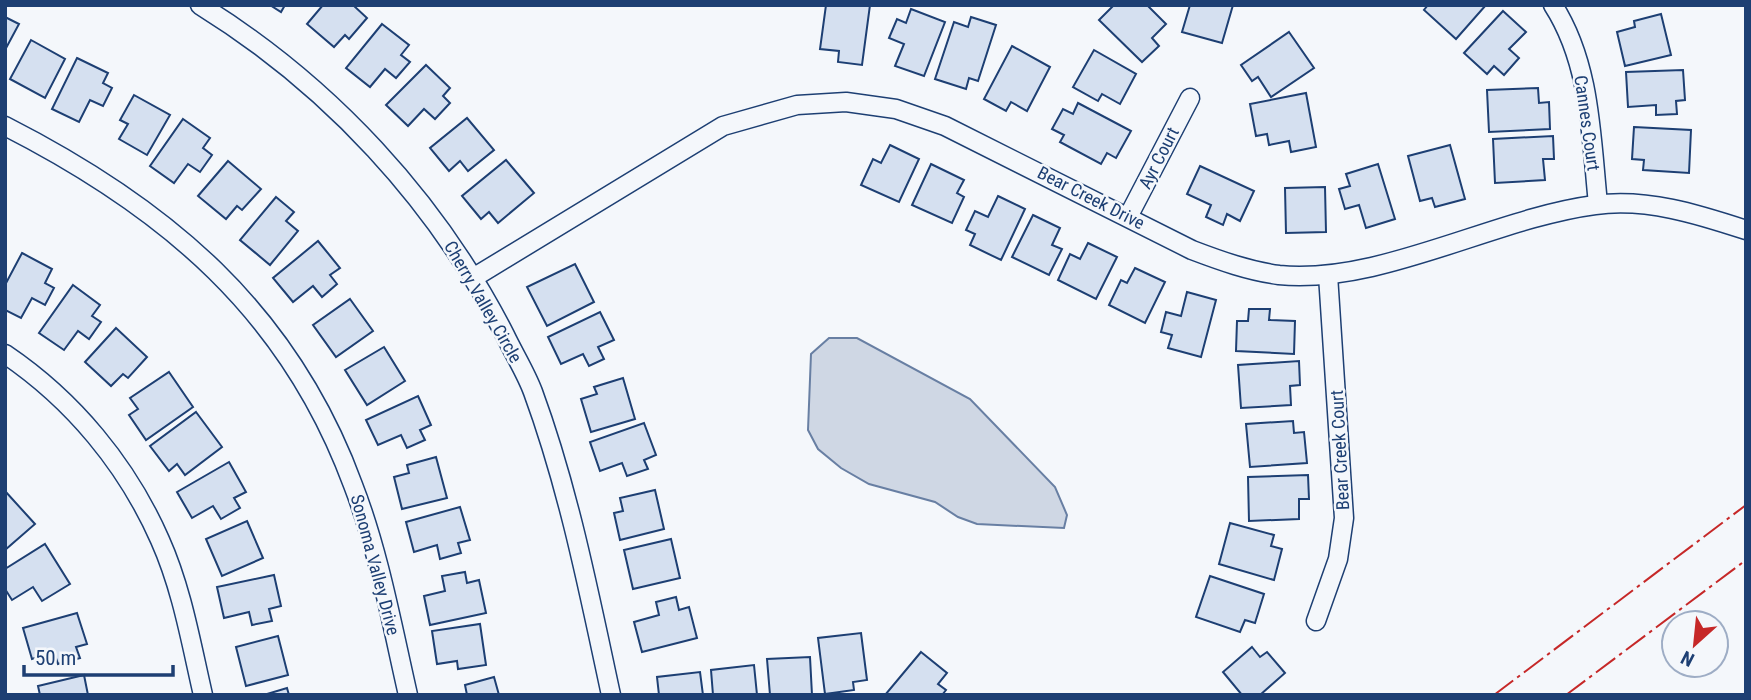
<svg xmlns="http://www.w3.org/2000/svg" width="1751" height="700" font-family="'Roboto Condensed',sans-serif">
	<rect width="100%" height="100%" fill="#f4f7fb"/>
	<!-- water -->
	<polygon fill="#cfd7e4" stroke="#687fa3" stroke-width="2" points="829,338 857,338 970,399 1055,487 1067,515 1064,528 977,524 958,517 935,502 869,484 841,468 818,449 808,430 811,354"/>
	<!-- building -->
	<g fill="#d5e0f0" stroke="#1d3f73" stroke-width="2">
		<polygon points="270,5 285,5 281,12"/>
		<polygon points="323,5 353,5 367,18 349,39 345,35 334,47 307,24"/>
		<polygon points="826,5 870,5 862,65 838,62 839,51 820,49"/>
		<polygon points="1114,5 1147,5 1166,24 1152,38 1159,46 1142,62 1099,20"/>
		<polygon points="1190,5 1233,5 1222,43 1182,32"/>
		<polygon points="1428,5 1486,5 1456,39 1424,10"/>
		<polygon points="911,9 945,22 924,76 895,66 904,44 889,38 897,19 906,23"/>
		<polygon points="1503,11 1526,32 1509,49 1519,58 1504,75 1494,66 1487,74 1464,53"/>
		<polygon points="1661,14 1671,55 1625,66 1617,32 1635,27 1634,21"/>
		<polygon points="5,17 19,24 5,50"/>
		<polygon points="971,17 996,25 978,81 969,78 966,89 935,79 954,22 968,27"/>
		<polygon points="382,24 409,45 401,55 410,62 396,78 385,69 370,87 346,68"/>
		<polygon points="1289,32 1314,68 1271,97 1258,77 1252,81 1241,65"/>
		<polygon points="31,40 65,59 45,98 10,79"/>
		<polygon points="1012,46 1050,67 1027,111 1011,102 1006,111 984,99"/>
		<polygon points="1094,50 1136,74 1120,104 1102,94 1098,101 1073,87"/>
		<polygon points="77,58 108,73 103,83 112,88 103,106 90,100 79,122 52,109"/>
		<polygon points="426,65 450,88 443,96 450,103 435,119 424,109 408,126 386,105"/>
		<polygon points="1683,70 1685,100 1676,101 1677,114 1656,115 1656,105 1628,107 1626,72"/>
		<polygon points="1538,88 1539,103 1549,102 1550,129 1489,132 1487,90"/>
		<polygon points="1306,93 1316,147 1291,152 1289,141 1269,145 1267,134 1256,136 1250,104"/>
		<polygon points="134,95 170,115 147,155 119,139 128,124 120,120"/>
		<polygon points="1078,103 1131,131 1116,158 1107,153 1101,164 1060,142 1064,135 1052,129 1063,109 1073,114"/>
		<polygon points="467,118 494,150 468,171 460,161 449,171 430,148"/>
		<polygon points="183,119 210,138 203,148 212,155 200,172 188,164 174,183 150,166"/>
		<polygon points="1634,127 1691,130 1689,173 1643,170 1644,160 1632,159"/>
		<polygon points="1553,136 1554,159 1543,159 1545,180 1495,183 1493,139"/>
		<polygon points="890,145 919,159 899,202 861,185 873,159 881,163"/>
		<polygon points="1450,145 1465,199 1435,207 1432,198 1420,201 1408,156"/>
		<polygon points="506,160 534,193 498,223 489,212 481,219 462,196"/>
		<polygon points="228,161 261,189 242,210 237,206 226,219 198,196"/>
		<polygon points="931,164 964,180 957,193 964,197 952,223 912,205"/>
		<polygon points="1378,164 1395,219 1366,228 1359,205 1345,209 1339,189 1350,186 1346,174"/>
		<polygon points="1200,166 1254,191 1240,221 1227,214 1223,225 1206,217 1211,205 1187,194"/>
		<polygon points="1325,187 1326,232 1286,233 1285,188"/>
		<polygon points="998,196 1025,209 1001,260 970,245 975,234 966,230 975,211 988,217"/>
		<polygon points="276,197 294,212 286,221 298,231 270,265 240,240"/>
		<polygon points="1033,215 1060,228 1052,245 1062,249 1049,275 1012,257"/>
		<polygon points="318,241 340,268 330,275 337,284 322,297 313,286 293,302 273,278"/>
		<polygon points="1088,243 1117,257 1096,299 1058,280 1070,254 1080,259"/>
		<polygon points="22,253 52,269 45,283 54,288 45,305 32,298 21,318 5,310 5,285"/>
		<polygon points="575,264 594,302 547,326 527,287"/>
		<polygon points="1135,268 1165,282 1145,323 1109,305 1121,280 1127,283"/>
		<polygon points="73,285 100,305 92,316 101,322 89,339 78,331 64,350 39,333"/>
		<polygon points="1187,292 1216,300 1201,357 1168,348 1172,335 1161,332 1166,312 1181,316"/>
		<polygon points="350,299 373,331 336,357 313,325"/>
		<polygon points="1249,309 1270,309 1269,320 1295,321 1294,354 1236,351 1237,321 1248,321"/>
		<polygon points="600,312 614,340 598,347 604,359 589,366 583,354 561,364 548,337"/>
		<polygon points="116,328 147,357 128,378 123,374 111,386 85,362"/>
		<polygon points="384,347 405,381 367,405 345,370"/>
		<polygon points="1299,361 1300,385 1290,386 1291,405 1241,408 1238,365"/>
		<polygon points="169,372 193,407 146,440 129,415 138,409 130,398"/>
		<polygon points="623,378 635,419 591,432 581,399 597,394 594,387"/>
		<polygon points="418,396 431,425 420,430 425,440 407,448 401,435 378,445 366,420"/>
		<polygon points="196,412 222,447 185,475 177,464 169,471 150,446"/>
		<polygon points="1293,421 1294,433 1304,432 1307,463 1250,467 1246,424"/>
		<polygon points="644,423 656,455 644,460 648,469 627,476 622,463 600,471 590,442"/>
		<polygon points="436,457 447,498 402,509 394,477 409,473 407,465"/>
		<polygon points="229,462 246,492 234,498 240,508 221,519 213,506 192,518 177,492"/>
		<polygon points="1308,475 1309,499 1299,499 1299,519 1249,521 1248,477"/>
		<polygon points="655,490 664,529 620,540 614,513 623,511 620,498"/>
		<polygon points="5,491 35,524 5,550"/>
		<polygon points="460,507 470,540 458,543 461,553 440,559 437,545 414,552 406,522"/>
		<polygon points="247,521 263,558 222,576 206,539"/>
		<polygon points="1230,523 1274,535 1271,546 1282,549 1274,580 1219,564"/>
		<polygon points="671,539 680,578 633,589 624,550"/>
		<polygon points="45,544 70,584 42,601 33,587 12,600 5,589 5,569"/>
		<polygon points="465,572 467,583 479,580 486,613 430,625 424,596 445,591 442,576"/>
		<polygon points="274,575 281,606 269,609 272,621 252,625 249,612 224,618 217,587"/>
		<polygon points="1210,576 1264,594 1255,623 1245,620 1240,632 1196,617"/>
		<polygon points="676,597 679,610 689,607 697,638 642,652 634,622 659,615 656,602"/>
		<polygon points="77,613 87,644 76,647 80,658 58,664 54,652 32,659 23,628"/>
		<polygon points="480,624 486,665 458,669 457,661 437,664 432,631"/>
		<polygon points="861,633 867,680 853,682 854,690 825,694 818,638"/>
		<polygon points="278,636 288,675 246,686 236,647"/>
		<polygon points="1252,647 1260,657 1267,652 1285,673 1260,695 1242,695 1223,672"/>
		<polygon points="921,652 947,673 938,684 946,690 942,695 885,695"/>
		<polygon points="810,657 812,695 770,695 767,659"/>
		<polygon points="754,665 757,695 713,695 711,670"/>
		<polygon points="700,672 703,695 659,695 657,677"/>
		<polygon points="84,675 88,695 40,695 38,686"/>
		<polygon points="494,677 499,695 467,695 465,685"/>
		<polygon points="287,688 289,695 268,695 267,694"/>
	</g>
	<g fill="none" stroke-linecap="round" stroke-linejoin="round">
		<defs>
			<g id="street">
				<path d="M200,5c129,80 236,195 305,330 9,19 21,38 28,57 36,98 56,201 78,303"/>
				<path d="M1553,5c38,59 38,132 45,199"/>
				<path d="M5,126c161,82 284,185 348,359 26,67 39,140 55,210"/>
				<polyline points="1128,217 1190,98"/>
				<path d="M473,278l250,-152 74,-21 49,-3 50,7 49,17 247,124c29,11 57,21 87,25 100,10 216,-57 316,-70 52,-7 102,9 151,25"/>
				<path d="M5,354c68,46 122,111 155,186 22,49 31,103 43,155"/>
				<polyline points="1316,621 1338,559 1344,518 1328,275"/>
			</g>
		</defs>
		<!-- street casing -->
		<use href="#street" stroke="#1d3f73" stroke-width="21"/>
		<!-- street -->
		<use href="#street" stroke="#f4f7fb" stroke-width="18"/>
		<!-- power -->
		<g stroke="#c62828" stroke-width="2" stroke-dasharray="24 5 3.5 5" stroke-linecap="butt">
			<polyline points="1494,695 1746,505"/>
			<polyline points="1566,695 1746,560"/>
		</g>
	</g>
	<g text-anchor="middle" stroke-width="5" stroke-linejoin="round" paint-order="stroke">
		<!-- street labels -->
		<g font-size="18" fill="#1d3f73" stroke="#f4f7fb">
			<text transform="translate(1587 123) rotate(82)" y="6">Cannes Court</text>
			<text transform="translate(1159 158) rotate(-63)" y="6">Ayr Court</text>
			<text transform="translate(1091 198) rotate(27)" y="6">Bear Creek Drive</text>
			<text transform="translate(483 302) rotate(60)" y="6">Cherry Valley Circle</text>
			<text transform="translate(1340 450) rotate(-93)" y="6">Bear Creek Court</text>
			<text transform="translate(375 565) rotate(75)" y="6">Sonoma Valley Drive</text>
		</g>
	</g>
	<!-- border -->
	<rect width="1751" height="700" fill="none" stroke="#1d3f73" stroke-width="14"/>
	<!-- north arrow -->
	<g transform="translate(1695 644) rotate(207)"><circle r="33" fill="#f4f7fb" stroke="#9eadc5" stroke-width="2"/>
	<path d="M0-5L12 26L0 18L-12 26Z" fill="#c62828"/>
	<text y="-10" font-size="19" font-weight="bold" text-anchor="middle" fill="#1d3f73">N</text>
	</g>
	<!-- scale -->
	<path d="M24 665v10h149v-10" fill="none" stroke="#1d3f73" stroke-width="3.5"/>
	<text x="35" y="665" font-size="21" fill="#1d3f73" stroke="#f4f7fb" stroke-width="5" paint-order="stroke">50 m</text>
</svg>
